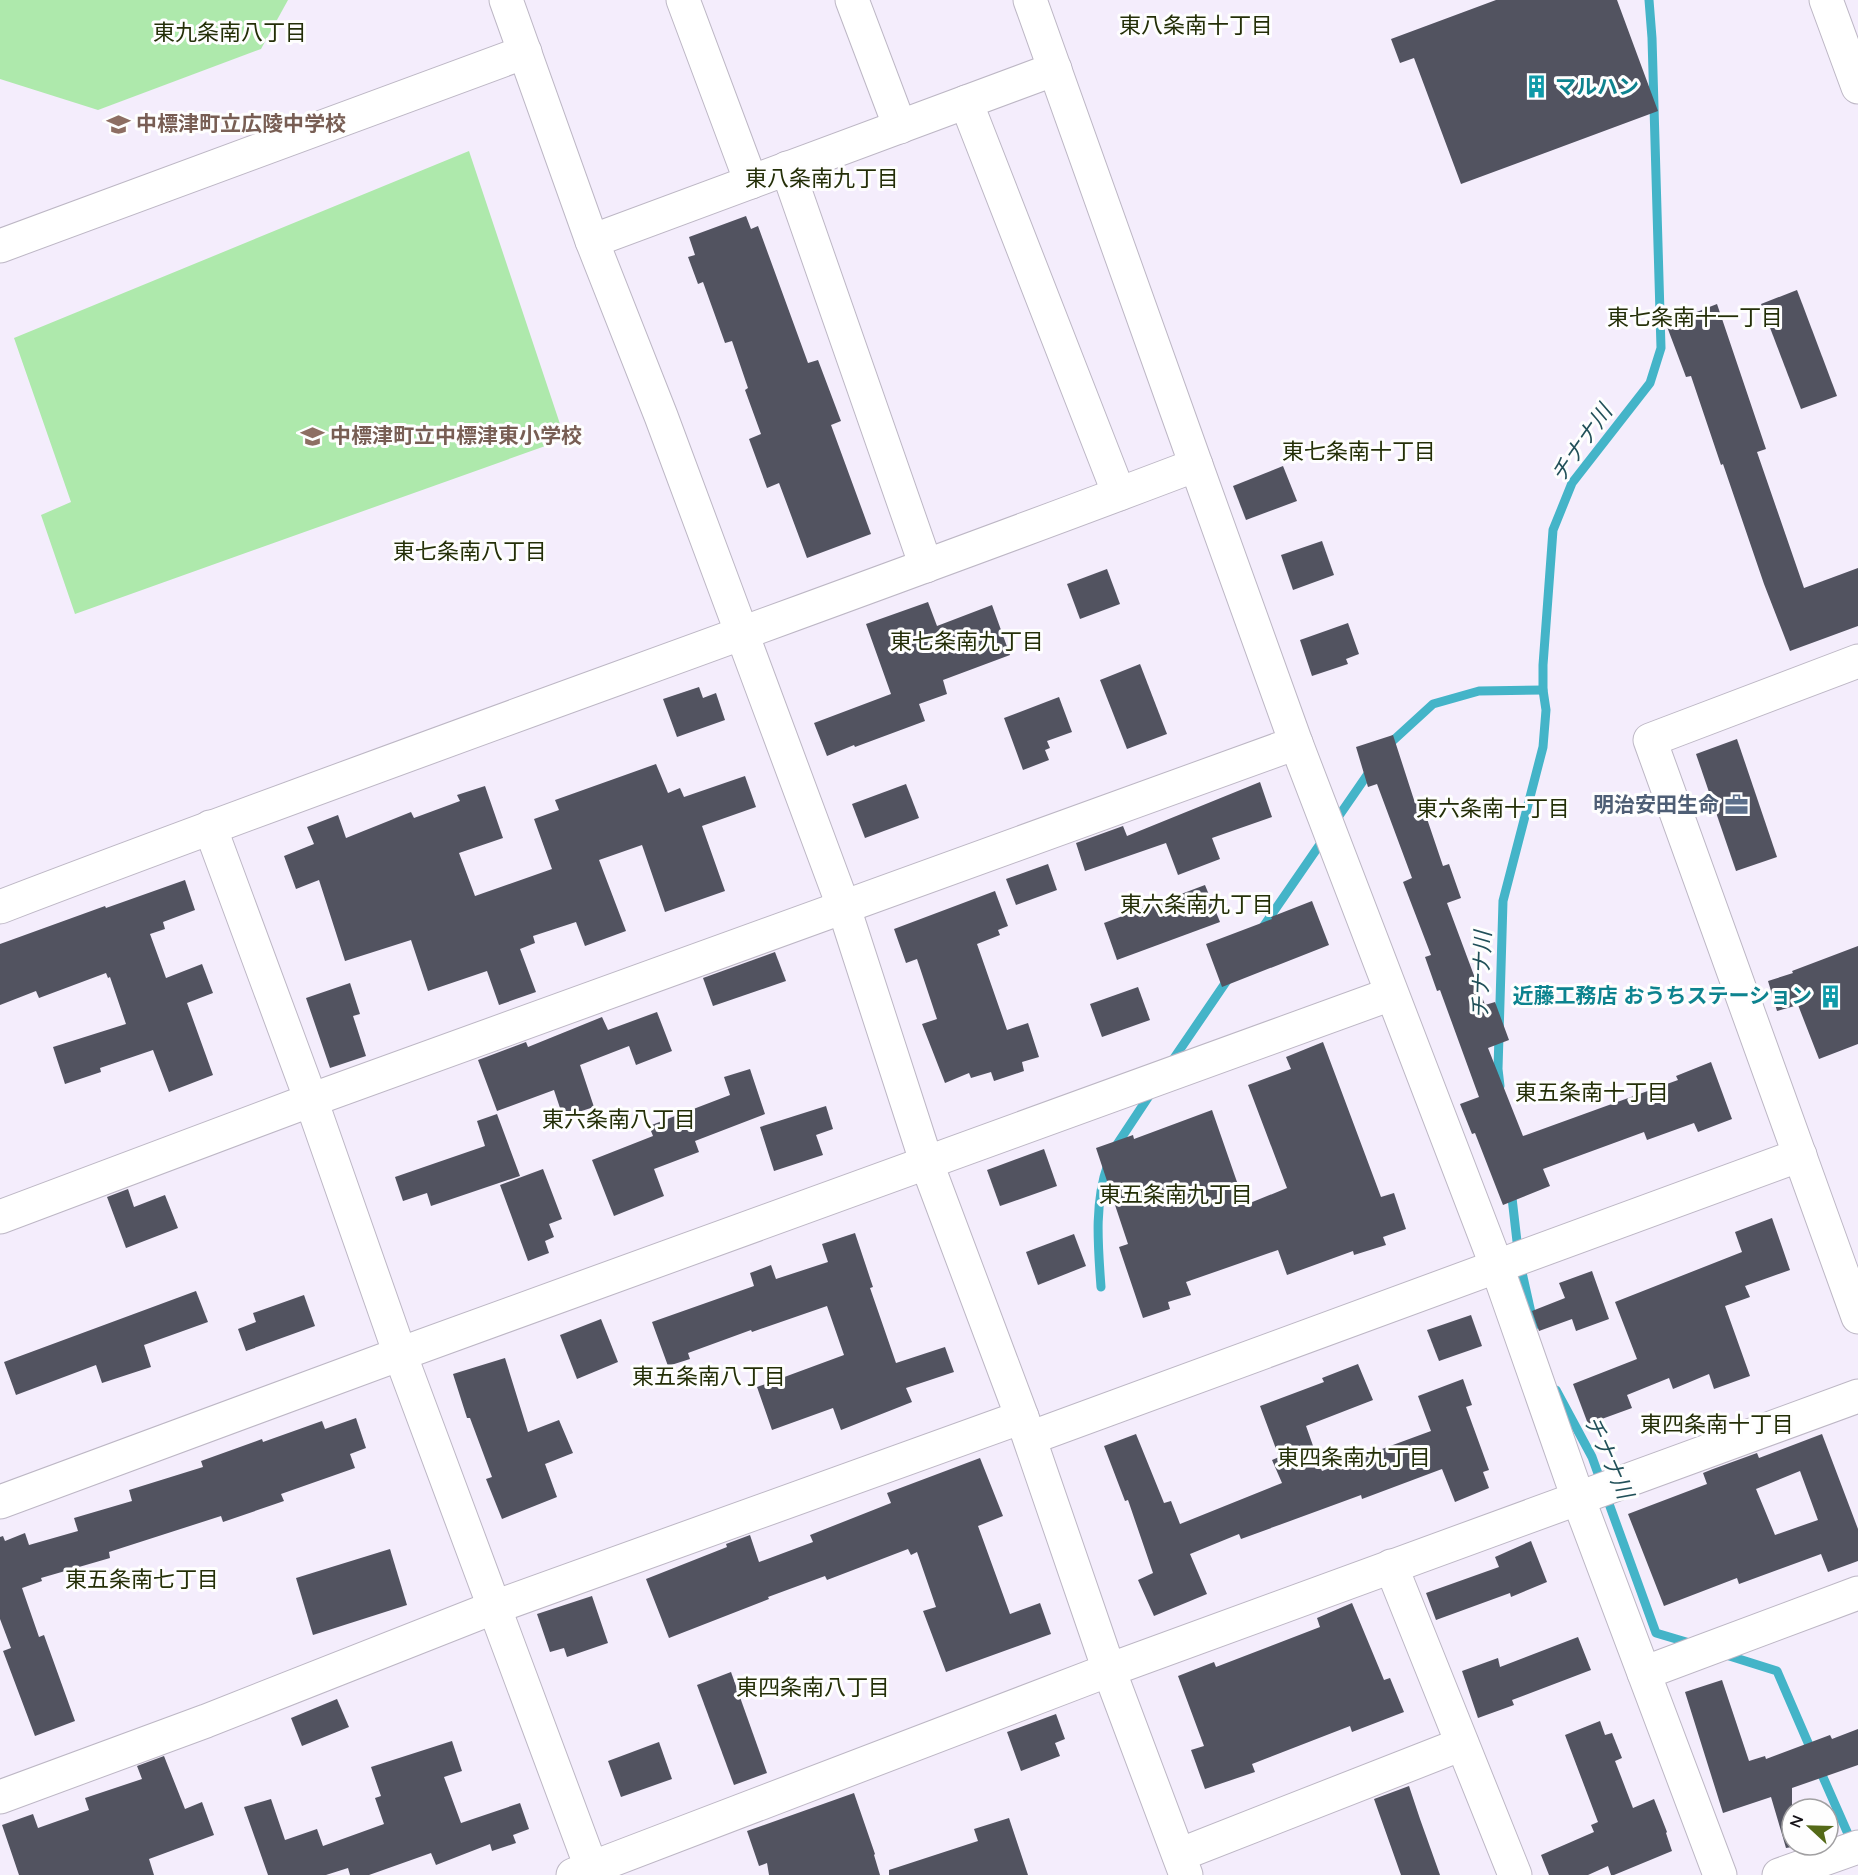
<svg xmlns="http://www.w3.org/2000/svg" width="1858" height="1875" font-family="Quicksand,'Noto Sans JP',sans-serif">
	<rect width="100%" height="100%" fill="#f4edfc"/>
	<!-- green -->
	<g fill="#aee9ac">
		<polygon points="0,0 288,0 261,49 98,110 0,79"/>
		<polygon points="469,151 565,439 75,614 41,515 71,502 14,338"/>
	</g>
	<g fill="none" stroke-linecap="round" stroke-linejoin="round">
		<!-- stream -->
		<g stroke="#44b4c8" stroke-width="9">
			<polyline points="1386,747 1433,704 1479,691 1543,690"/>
			<polyline points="1334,823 1372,768"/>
			<polyline points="1261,930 1325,837"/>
			<polyline points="1170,1064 1228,979"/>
			<polyline points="1500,1086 1498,1069 1503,901 1543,747 1546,710 1543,690 1543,665 1553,530 1572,483 1650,383 1661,348 1652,38 1649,0"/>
			<polyline points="1114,1149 1151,1093"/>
			<polyline points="1511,1189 1519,1259 1534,1326"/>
			<path d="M1101,1287c-3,-41 -7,-84 7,-123"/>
			<polyline points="1556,1390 1592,1457 1656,1633 1693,1644"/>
			<polyline points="1723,1654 1777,1671 1812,1752"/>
			<polyline points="1819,1768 1852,1843"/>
		</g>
	</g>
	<!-- building -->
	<g fill="#525360" fill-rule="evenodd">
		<polygon points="1496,0 1617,0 1658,111 1461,184 1414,58 1400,63 1391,39"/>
		<polygon points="746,216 751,229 758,226 808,363 818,360 841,421 831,425 871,534 807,558 779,483 767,488 749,439 761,434 745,390 748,388 732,341 725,343 703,282 698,284 688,257 695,255 689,237"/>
		<polygon points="1797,290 1837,396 1801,409 1761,304"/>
		<polygon points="1717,304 1766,449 1757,452 1804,588 1858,568 1858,626 1790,651 1764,584 1723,464 1721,465 1691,376 1686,377 1666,324"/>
		<polygon points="1283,466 1297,501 1246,520 1233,486"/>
		<polygon points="1322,541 1334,575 1293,590 1281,555"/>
		<polygon points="1107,569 1120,604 1080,619 1067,584"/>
		<polygon points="928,602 937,626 992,605 1010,655 943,680 947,694 919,704 925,721 855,747 854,745 827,756 814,723 891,694 866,624"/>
		<polygon points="1348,623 1359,654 1346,659 1348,664 1312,676 1300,640"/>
		<polygon points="1140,664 1167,734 1127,749 1100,680"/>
		<polygon points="699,687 703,698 716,693 725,720 677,737 663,699"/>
		<polygon points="1059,697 1072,732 1047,741 1050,748 1045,750 1049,760 1023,770 1004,718"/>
		<polygon points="1393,735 1415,803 1421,801 1443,866 1449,864 1461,898 1447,903 1485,1005 1495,1002 1509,1040 1488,1048 1523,1136 1678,1080 1676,1076 1711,1062 1732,1119 1698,1132 1694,1123 1647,1140 1644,1132 1543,1169 1550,1186 1503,1205 1475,1133 1472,1134 1460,1104 1479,1097 1440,990 1437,991 1425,957 1431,955 1403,882 1412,878 1377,784 1368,787 1356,747"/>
		<polygon points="1737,739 1777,857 1736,871 1696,754"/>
		<polygon points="656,764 668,793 680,788 684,797 745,776 756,807 702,826 725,891 665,912 642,845 599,860 626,931 585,946 576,922 533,936 535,943 520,949 536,992 499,1005 487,971 428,991 411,940 345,961 319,880 296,889 284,856 314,844 307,827 338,815 346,838 411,812 414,818 460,801 457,795 485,786 503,838 459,853 475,896 552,869 534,819 559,810 555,800"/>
		<polygon points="1260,782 1272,817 1212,838 1220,859 1178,875 1166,843 1085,871 1076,843 1123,826 1127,836"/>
		<polygon points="906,784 919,818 865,838 852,804"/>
		<polygon points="1048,864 1057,890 1016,905 1006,879"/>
		<polygon points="185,880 195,910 163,922 165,929 150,934 166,978 202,964 213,993 187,1003 213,1075 169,1092 153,1050 100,1068 101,1072 65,1084 53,1047 126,1024 110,977 108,978 106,973 39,998 36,991 0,1005 0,944 105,906 106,908"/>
		<polygon points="1205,885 1220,922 1117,960 1104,923"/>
		<polygon points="995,891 1008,926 998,930 1000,935 977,944 1007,1030 1028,1023 1039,1057 1022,1062 1024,1071 994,1081 991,1072 971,1078 969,1073 945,1083 922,1024 937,1019 917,959 906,963 894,929"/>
		<polygon points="1312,901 1329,945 1222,987 1206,944 1272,919 1271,917"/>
		<polygon points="1858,946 1858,1044 1819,1059 1798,1005 1777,1011 1768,981 1793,973 1792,971"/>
		<polygon points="775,952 786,981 713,1006 703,978"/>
		<polygon points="350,983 360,1014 353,1016 366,1056 330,1068 306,998"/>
		<polygon points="1138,987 1150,1020 1102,1037 1090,1004"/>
		<polygon points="657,1012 672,1051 636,1065 629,1046 580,1065 594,1107 563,1117 554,1090 497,1111 478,1060 526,1042 528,1047 602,1017 608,1030"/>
		<polygon points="1323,1042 1381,1197 1394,1193 1406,1229 1383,1237 1386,1245 1354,1255 1353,1251 1287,1275 1278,1250 1186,1282 1191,1295 1168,1302 1170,1309 1143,1318 1119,1247 1128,1244 1096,1148 1133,1135 1134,1139 1212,1110 1245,1205 1287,1188 1248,1085 1291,1069 1286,1057"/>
		<polygon points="750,1069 765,1114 695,1141 699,1152 654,1169 664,1196 614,1216 592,1160 653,1136 649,1126 730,1095 724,1077"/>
		<polygon points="826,1106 833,1129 816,1135 823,1155 774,1171 760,1127"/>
		<polygon points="497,1114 520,1176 431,1206 427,1193 403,1201 395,1177 485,1146 477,1121"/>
		<polygon points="1044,1149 1057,1186 1000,1206 987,1170"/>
		<polygon points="543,1169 562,1219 549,1224 554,1237 545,1241 549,1253 528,1261 500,1185"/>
		<polygon points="128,1189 134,1207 165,1195 178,1228 126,1248 107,1197"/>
		<polygon points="1772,1218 1790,1270 1745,1286 1750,1297 1725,1306 1750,1376 1714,1389 1709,1374 1673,1389 1669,1378 1627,1395 1632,1408 1588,1424 1573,1384 1637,1359 1615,1302 1742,1252 1735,1232"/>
		<polygon points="855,1233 873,1287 870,1288 896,1363 945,1347 954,1372 906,1388 912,1402 841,1430 833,1408 772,1430 757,1387 844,1355 827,1306 752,1332 751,1330 688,1353 690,1359 668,1366 652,1322 754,1286 750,1273 771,1265 776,1279 828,1262 822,1244"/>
		<polygon points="1074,1234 1086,1266 1038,1285 1026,1252"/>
		<polygon points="1592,1271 1609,1319 1576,1331 1572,1319 1539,1331 1532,1311 1565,1298 1559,1283"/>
		<polygon points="196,1291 208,1322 144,1345 151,1367 102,1383 96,1365 16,1395 4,1362"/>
		<polygon points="304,1295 315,1326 246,1351 238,1329 256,1322 253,1313"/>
		<polygon points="1471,1315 1482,1346 1439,1361 1427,1330"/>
		<polygon points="601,1319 618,1362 577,1379 560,1335"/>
		<polygon points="505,1358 528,1432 559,1420 573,1453 545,1464 557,1497 502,1519 486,1479 492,1477 470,1418 467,1418 453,1374"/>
		<polygon points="1358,1364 1373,1400 1306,1426 1322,1471 1431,1431 1418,1396 1463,1379 1472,1405 1466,1407 1489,1470 1483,1472 1489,1488 1455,1502 1442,1469 1362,1499 1361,1495 1241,1539 1239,1534 1190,1554 1207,1594 1154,1616 1138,1580 1153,1573 1128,1500 1125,1501 1104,1446 1136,1434 1164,1503 1171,1501 1180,1524 1282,1483 1272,1460 1279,1457 1260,1406 1324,1382 1322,1378"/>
		<polygon points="356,1418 366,1448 350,1454 355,1468 281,1494 284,1501 223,1522 221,1516 109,1552 110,1558 41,1578 42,1581 22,1588 39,1637 44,1635 75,1721 35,1736 3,1651 11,1648 0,1619 0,1537 3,1536 5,1541 25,1533 29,1545 78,1531 74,1518 132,1501 129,1490 203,1467 201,1461 262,1439 263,1442 322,1421 325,1429"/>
		<path d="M1822,1434l36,95v32l-30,11 -7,-18 -82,30 -2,-6 -73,28 -36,-92 79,-30 -4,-11 10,-4 44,-16 2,5zM1800,1471l18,49 -43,15 -19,-46z"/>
		<polygon points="980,1458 1003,1516 978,1526 1010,1614 1040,1603 1051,1634 946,1672 923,1611 936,1607 917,1552 911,1555 908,1549 827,1580 825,1576 768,1597 769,1599 669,1638 646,1579 727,1547 726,1544 750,1535 759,1562 813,1542 810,1535 891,1503 887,1493"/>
		<polygon points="1531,1541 1547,1582 1511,1597 1510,1593 1436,1620 1426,1593 1499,1567 1495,1557"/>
		<polygon points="390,1549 407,1605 313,1635 296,1578"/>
		<polygon points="592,1596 608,1643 567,1657 564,1648 550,1652 537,1614"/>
		<polygon points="1352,1603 1384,1680 1390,1678 1404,1712 1352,1732 1350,1726 1252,1764 1255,1772 1205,1789 1191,1750 1204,1746 1178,1676 1214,1662 1216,1667 1320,1627 1317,1618"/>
		<polygon points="1578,1637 1591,1670 1512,1700 1514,1705 1478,1718 1462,1671 1498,1658 1500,1667"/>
		<polygon points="731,1672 767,1773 734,1785 697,1685"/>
		<polygon points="1722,1680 1749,1761 1765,1756 1766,1759 1830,1735 1832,1739 1858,1729 1858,1765 1792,1788 1792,1847 1786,1848 1771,1797 1723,1813 1685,1692"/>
		<polygon points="337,1699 349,1727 302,1746 291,1718"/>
		<polygon points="1056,1714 1065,1739 1055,1743 1060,1756 1021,1771 1007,1732"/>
		<polygon points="1600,1721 1605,1735 1612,1733 1622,1758 1615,1761 1633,1808 1654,1799 1667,1832 1666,1833 1672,1851 1614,1875 1611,1875 1608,1866 1588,1875 1549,1875 1541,1855 1594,1832 1591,1825 1598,1822 1565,1735"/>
		<polygon points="452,1741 462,1771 444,1777 461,1823 520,1803 529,1829 513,1835 516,1843 492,1851 490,1844 436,1865 431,1853 369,1875 350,1875 348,1868 326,1875 268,1875 244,1807 271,1799 285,1840 317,1829 323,1846 384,1824 375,1798 381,1796 371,1767"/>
		<polygon points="659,1742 672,1779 621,1797 608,1761"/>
		<polygon points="164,1756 185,1809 202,1802 214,1835 149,1859 154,1875 19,1875 2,1825 33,1814 38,1828 89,1810 85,1798 142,1779 137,1766"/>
		<polygon points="1409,1786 1420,1819 1440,1875 1401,1875 1374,1799"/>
		<polygon points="854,1793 875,1854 874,1855 880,1875 769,1875 767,1863 759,1866 747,1831"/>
		<polygon points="1009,1818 1028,1875 889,1875 889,1870 978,1841 974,1829"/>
	</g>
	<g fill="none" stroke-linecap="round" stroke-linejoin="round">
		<defs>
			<g id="minor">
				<polyline points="506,0 592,241 661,416 844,908 927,1164 1022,1417 1109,1670 573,1875"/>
				<polyline points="683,0 751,182"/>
				<polyline points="852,0 900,127"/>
				<polyline points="966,102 1119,494"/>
				<polyline points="787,168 926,566"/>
				<polyline points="592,241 1055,69"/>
				<polyline points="0,246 525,52"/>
				<polyline points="1858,661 1650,740 1858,1317"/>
				<polyline points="1296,743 1497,1267 1578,1498 1720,1875"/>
				<polyline points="210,827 311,1100 400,1354 594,1875"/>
				<path d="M0,907c397,-152 799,-291 1196,-442l-166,-465"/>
				<polyline points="0,1217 311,1100 1296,743 1196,465"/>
				<polyline points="1030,1438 1800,1155"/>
				<polyline points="0,1502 400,1354 1391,994"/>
				<polyline points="1391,1566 1515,1875"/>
				<polyline points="1644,1673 1858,1593"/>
				<polyline points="0,1797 206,1721 495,1607 1022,1417"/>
				<polyline points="1179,1855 1462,1744"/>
				<polyline points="1186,1875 1109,1670 1858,1396"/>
				<polyline points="1779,1875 1858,1847"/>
			</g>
			<polyline id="highway" points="1826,0 1858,87"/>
		</defs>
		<!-- minor casing -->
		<use href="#minor" stroke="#bdb7c5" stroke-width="35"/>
		<!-- highway casing -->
		<use href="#highway" stroke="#bdb7c5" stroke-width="35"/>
		<!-- minor -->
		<use href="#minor" stroke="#fff" stroke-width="33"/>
		<!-- highway -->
		<use href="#highway" stroke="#fff" stroke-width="33"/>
	</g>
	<!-- icons -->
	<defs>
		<symbol id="building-bare" viewBox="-9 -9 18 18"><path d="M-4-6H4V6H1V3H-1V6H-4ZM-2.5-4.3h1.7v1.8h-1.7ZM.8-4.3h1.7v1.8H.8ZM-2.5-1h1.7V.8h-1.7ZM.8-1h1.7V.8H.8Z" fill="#0f9aa8" stroke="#fefefe" stroke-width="2.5" paint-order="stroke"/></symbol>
		<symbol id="school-bare" viewBox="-9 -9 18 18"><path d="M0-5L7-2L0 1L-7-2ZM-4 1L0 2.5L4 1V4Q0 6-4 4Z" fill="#8d6e63" stroke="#fefefe" stroke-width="2.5" paint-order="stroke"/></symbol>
		<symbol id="office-bare" viewBox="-9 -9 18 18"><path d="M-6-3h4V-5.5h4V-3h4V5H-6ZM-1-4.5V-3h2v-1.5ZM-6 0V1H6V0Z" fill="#5c6f8a" stroke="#fefefe" stroke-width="2.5" paint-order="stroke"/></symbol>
	</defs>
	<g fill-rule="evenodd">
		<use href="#building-bare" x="1520" y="70" width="33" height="33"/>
		<use href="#school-bare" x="102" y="108" width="33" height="33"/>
		<use href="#school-bare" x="296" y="420" width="33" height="33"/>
		<use href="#office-bare" x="1720" y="788" width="33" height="33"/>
		<use href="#building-bare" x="1814" y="980" width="33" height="33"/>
	</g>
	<g text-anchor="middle" stroke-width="6" stroke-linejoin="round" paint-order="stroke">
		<!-- culture labels -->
		<g font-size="21" font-weight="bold" fill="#0d838f" stroke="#fefefe" text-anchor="start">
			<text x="1555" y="94">マルハン</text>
			<text x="1812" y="1003" text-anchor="end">近藤工務店 おうちステーション</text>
		</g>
		<!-- education labels -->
		<g font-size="21" font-weight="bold" fill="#785e54" stroke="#fefefe" text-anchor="start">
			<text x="136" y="131">中標津町立広陵中学校</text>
			<text x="330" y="443">中標津町立中標津東小学校</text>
		</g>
		<!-- service labels -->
		<g font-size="21" font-weight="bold" fill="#4e5e75" stroke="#fefefe" text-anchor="end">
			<text x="1719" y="812">明治安田生命</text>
		</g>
		<!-- neighbourhood labels -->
		<g font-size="22" fill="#242f08" stroke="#fefefe">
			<text x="1196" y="33">東八条南十丁目</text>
			<text x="230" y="40">東九条南八丁目</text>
			<text x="822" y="186">東八条南九丁目</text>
			<text x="1695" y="325">東七条南十一丁目</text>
			<text x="1359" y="459">東七条南十丁目</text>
			<text x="470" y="559">東七条南八丁目</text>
			<text x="967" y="649">東七条南九丁目</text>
			<text x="1493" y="816">東六条南十丁目</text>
			<text x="1197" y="912">東六条南九丁目</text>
			<text x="1592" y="1100">東五条南十丁目</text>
			<text x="619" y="1127">東六条南八丁目</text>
			<text x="1176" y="1202">東五条南九丁目</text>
			<text x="709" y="1384">東五条南八丁目</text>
			<text x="1717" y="1432">東四条南十丁目</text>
			<text x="1354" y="1465">東四条南九丁目</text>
			<text x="142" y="1587">東五条南七丁目</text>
			<text x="813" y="1695">東四条南八丁目</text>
		</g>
		<!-- water labels -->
		<g font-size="22" font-style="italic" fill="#215059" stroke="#fefefe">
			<text transform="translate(1581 443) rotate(-55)" y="8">チナナ川</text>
			<text transform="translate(1481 975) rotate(-88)" y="8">チナナ川</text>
			<text transform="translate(1609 1457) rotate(66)" y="8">チナナ川</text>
		</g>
	</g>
	<!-- north arrow -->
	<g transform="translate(1810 1827) rotate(292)"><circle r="28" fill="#fefefe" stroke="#a1a0a2" stroke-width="1.5"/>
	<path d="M0-4.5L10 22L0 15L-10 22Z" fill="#546a18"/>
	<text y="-9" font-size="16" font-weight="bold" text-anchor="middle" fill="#151318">N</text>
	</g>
</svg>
